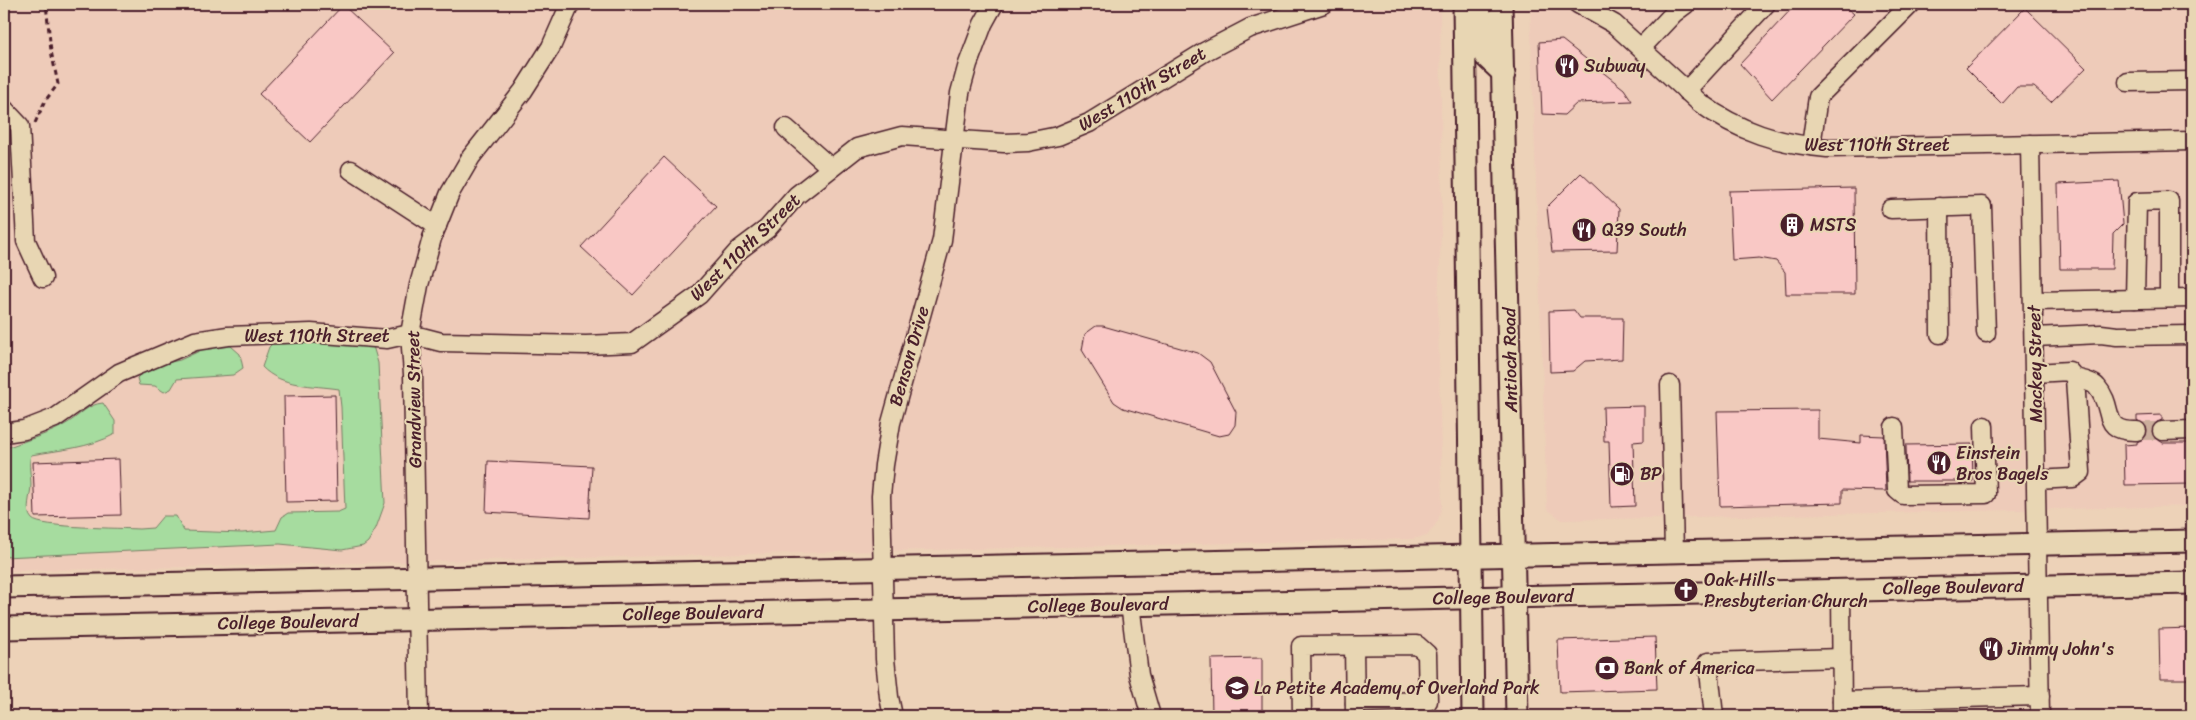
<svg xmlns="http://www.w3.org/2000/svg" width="2196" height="720" font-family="Sriracha,sans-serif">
	<rect width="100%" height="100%" fill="#edd2b8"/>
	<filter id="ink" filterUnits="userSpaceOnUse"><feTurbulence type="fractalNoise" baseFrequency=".02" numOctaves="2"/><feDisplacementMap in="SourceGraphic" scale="10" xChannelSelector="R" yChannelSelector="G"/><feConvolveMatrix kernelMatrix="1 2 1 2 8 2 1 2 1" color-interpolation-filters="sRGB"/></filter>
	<g filter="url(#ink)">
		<!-- built -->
		<g fill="#eecbb9">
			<polygon points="4,4 1440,4 1442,206 1438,312 1442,506 1438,521 1427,536 1412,539 4,571"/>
			<polygon points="1530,4 2192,4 2192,506 1562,520 1547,509"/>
		</g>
		<!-- green -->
		<g fill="#a6dc9f" stroke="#787e65">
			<path d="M276,340l97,6 5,17 7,140 -9,25 -8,14 -5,4 -21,4 -62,-6 -276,13v-108c21,-9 45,-14 65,-27 11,-7 19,-18 34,-19l12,18v13c-25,14 -56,16 -84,21 -3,11 0,19 0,30 0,10 -7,26 1,34 8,9 90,9 107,10l14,-1 10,-12h13l8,15 58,2 34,-3 6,-13 6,-4 50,-1 7,-3 -4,-102 -2,-18c-26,-4 -58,-2 -77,-22l7,-20z"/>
			<polygon points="231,346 240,354 243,368 233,375 177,379 171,389 164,392 155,386 139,385 137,378 148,367 180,360 208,347"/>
		</g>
		<!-- building -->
		<g fill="#f9c8c5" stroke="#4a1f2b">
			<polygon points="1796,4 1842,4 1854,14 1772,99 1740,64"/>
			<polygon points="343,5 394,53 310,142 259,94"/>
			<polygon points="2025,8 2086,68 2051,102 2034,87 2017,87 2002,104 1966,68"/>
			<polygon points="1562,40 1624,89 1632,101 1577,103 1564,115 1542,114 1539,42"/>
			<polygon points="664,157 716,206 633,295 581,247"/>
			<polygon points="1581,173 1619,209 1617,251 1552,252 1547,207"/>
			<polygon points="2119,181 2123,224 2113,234 2112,269 2060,269 2058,184"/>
			<polygon points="1854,188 1855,294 1786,294 1785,272 1776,261 1759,258 1732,260 1729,191"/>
			<polygon points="1574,310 1580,318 1623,318 1622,359 1585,361 1573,371 1550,372 1549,311"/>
			<polygon points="1096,326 1103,326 1198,353 1210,362 1236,412 1235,425 1229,434 1219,436 1123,408 1114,402 1082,350 1085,334"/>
			<polygon points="335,395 337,501 286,502 284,396"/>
			<polygon points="1644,406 1644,441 1633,442 1635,506 1611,507 1609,441 1604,441 1603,407"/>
			<polygon points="1818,410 1818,439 1861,443 1861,435 1884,436 1886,491 1842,490 1842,503 1720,506 1717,411"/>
			<polygon points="2162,415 2162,420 2157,422 2152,426 2153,436 2163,443 2192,443 2192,484 2125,485 2124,445 2137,444 2137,442 2146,437 2148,432 2146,426 2137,420 2137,416"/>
			<polygon points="1972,444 1973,481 1907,481 1906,445"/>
			<polygon points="119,459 121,515 35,517 33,462"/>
			<polygon points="488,461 592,466 589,518 486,512"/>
			<polygon points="2192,628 2192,679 2160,679 2159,629"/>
			<polygon points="1655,637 1657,689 1560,692 1558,640"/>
			<polygon points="1262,658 1262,716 1212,716 1211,659"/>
		</g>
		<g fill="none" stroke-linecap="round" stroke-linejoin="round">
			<!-- minor-tunnel -->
			<polyline stroke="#ccae9c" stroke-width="18" stroke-dasharray="18 9" stroke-linecap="butt" points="2137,431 2162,431"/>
			<defs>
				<g id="minor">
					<path d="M1578,4l36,20 86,79c39,29 80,41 127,45l365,-7"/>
					<polyline points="1641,48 1674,13 1686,4"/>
					<polyline points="2128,82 2192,81"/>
					<polyline points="1686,91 1766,4"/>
					<polyline points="4,109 20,126 26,241 43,278"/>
					<polyline points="786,128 831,168"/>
					<polyline points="2030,144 2040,716"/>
					<polyline points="1811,146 1818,97 1911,4"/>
					<polyline points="351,170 437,226"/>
					<polyline points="1939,207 1940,334"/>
					<polyline points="1891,209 1982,206 1986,333"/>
					<polyline points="2135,299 2137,202 2169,201 2169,298"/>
					<polyline points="2034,301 2192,298"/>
					<polyline points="2034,337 2101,334 2117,336 2192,335"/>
					<polyline points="2035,373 2069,371 2075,378 2081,472 2073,478 2037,480"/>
					<path d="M2075,378c7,2 18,4 22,9 19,22 2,45 40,44"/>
					<polyline points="1670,385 1674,552"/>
					<polyline points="1894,427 1897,490 1903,495 1986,494 1984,426"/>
					<polyline points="2162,431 2192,430"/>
					<polyline points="4,433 24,430 55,418 119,373 133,367 195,341 228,336 311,333 387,339 410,334 441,342 586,345 632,343 699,295 739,250 767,229 797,195 857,148 902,136 1004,143 1028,142 1058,136 1089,123 1206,51 1250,28 1324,4"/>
					<polyline points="1841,590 1842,716"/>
					<polyline points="1130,604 1139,675 1151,716"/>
					<polyline points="1354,646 1355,716"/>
					<polyline points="1842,701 2040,696"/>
					<polyline points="419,716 413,374 410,334 419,285 432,238 450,193 471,157 523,91 551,47 570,4"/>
					<polyline points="893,716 889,697 885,659 881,496 884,465 891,423 942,240 960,93 968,64 983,24 994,4"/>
					<polyline points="1302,716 1301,646 1417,645 1427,654 1428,701 1355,703"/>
					<polyline points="1714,716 1708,662 1842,658"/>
				</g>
				<g id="major">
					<polyline points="1464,4 1473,716"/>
					<polyline points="1476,4 1482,18 1485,56 1504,74"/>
					<polyline points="1501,4 1517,716"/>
					<polyline points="4,587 2192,541"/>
					<polyline points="4,628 2192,583"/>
				</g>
			</defs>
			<!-- minor casing -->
			<use href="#minor" stroke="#4a1f2b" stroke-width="21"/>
			<!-- major casing -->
			<use href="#major" stroke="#4a1f2b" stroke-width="25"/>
			<!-- path -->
			<polyline stroke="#4a1f2b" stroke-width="3" stroke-dasharray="5 4" stroke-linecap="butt" points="35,123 45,101 58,84 51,51 46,4"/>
			<!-- minor -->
			<use href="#minor" stroke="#e8d6b3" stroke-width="18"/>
			<!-- major -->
			<use href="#major" stroke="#e8d6b3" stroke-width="21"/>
		</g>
	</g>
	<!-- icons -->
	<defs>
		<symbol id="restaurant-disc" viewBox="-11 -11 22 22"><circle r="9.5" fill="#4a1f2b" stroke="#e8d6b3"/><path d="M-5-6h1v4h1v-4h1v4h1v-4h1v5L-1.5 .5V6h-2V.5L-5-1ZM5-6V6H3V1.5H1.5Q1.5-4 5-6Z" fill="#fff"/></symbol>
		<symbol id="building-disc" viewBox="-11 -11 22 22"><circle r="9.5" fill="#4a1f2b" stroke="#e8d6b3"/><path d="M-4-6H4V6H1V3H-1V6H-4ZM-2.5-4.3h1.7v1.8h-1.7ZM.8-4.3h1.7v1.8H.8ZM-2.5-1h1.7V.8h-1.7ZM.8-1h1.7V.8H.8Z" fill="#fff"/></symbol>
		<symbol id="fuel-disc" viewBox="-11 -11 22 22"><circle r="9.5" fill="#4a1f2b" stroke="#e8d6b3"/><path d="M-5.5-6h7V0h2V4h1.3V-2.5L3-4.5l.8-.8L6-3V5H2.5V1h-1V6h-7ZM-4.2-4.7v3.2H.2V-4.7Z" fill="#fff"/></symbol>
		<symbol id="church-disc" viewBox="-11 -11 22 22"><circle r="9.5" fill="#4a1f2b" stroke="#e8d6b3"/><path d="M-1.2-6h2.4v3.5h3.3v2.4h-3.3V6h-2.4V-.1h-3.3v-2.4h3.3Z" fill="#fff"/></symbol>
		<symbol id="bank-disc" viewBox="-11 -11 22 22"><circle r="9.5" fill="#4a1f2b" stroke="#e8d6b3"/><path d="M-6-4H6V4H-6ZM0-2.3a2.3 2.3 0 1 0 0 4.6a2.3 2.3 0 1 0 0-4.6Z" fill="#fff"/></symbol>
		<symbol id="school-disc" viewBox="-11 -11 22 22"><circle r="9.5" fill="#4a1f2b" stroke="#e8d6b3"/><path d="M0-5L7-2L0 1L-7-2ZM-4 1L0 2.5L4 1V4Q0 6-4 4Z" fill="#fff"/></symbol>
	</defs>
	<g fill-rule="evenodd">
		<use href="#restaurant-disc" x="1553" y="52" width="28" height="28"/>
		<use href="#building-disc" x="1778" y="211" width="28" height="28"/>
		<use href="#restaurant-disc" x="1570" y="216" width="28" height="28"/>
		<use href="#restaurant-disc" x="1925" y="449" width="28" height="28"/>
		<use href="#fuel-disc" x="1608" y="460" width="28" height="28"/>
		<use href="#church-disc" x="1672" y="576" width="28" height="28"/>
		<use href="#restaurant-disc" x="1977" y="635" width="28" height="28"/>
		<use href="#bank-disc" x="1593" y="654" width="28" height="28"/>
		<use href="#school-disc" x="1223" y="674" width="28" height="28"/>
	</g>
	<g text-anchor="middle" stroke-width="4" stroke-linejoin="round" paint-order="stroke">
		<!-- poi labels -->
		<g font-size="18" fill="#4a1f2b" stroke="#e8d6b3" text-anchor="start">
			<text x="1584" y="72">Subway</text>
			<text x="1810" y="231">MSTS</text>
			<text x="1602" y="236">Q39 South</text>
			<text x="1956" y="459">Einstein<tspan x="1956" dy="21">Bros Bagels</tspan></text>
			<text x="1640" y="480">BP</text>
			<text x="1704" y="586">Oak Hills<tspan x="1704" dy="21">Presbyterian Church</tspan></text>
			<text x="2008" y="655">Jimmy John's</text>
			<text x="1624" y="674">Bank of America</text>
			<text x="1254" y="694">La Petite Academy of Overland Park</text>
		</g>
		<!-- street labels -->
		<g font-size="18" fill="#4a1f2b" stroke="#e8d6b3">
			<text transform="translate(1142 89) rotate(-31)" y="6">West 110th Street</text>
			<text x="1877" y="151">West 110th Street</text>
			<text transform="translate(745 247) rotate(-44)" y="6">West 110th Street</text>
			<text x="317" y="342">West 110th Street</text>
			<text transform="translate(909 356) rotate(-74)" y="6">Benson Drive</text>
			<text transform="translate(1510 360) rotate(-91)" y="6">Antioch Road</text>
			<text transform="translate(2035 364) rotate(-91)" y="6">Mackey Street</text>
			<text transform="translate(414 399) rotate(-91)" y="6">Grandview Street</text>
			<text transform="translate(1953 587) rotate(-1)" y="6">College Boulevard</text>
			<text transform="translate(1503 597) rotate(-1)" y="6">College Boulevard</text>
			<text transform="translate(1098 605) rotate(-1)" y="6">College Boulevard</text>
			<text transform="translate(693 613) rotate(-1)" y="6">College Boulevard</text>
			<text transform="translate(288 622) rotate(-1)" y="6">College Boulevard</text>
		</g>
	</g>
	<!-- margin -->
	<rect width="2196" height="720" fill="none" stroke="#e8d6b3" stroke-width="20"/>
	<rect x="10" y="10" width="2176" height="700" fill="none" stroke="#4a1f2b" stroke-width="2" filter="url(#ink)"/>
</svg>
